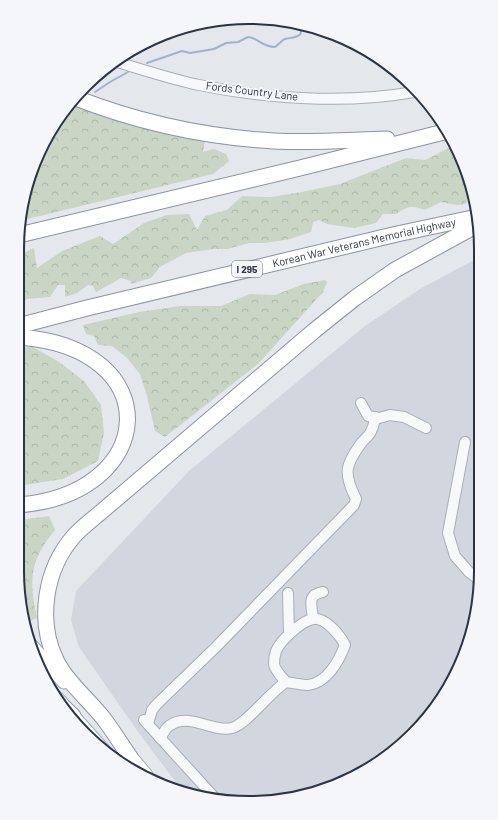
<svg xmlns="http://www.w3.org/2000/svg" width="498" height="820" font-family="Barlow,sans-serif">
	<defs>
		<pattern id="forest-crowns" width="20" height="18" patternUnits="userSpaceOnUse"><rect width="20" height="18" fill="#c9d6c5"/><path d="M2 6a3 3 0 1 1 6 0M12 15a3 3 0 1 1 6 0" fill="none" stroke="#adb8ab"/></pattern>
	</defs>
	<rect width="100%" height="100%" fill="#e4e7ec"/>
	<!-- built -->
	<polygon fill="#d2d6de" points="480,258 479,601 463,660 433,712 378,764 323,791 249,803 183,792 136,729 79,647 71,620 76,591 189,471 365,326 420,289 474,260"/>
	<!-- forest -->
	<g fill="url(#forest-crowns)">
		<polygon points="73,101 190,135 205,141 203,152 214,149 226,154 229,161 213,174 19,221 35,160 65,108"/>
		<path d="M449,148l8,1 6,13v5l7,12 2,10 -4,5 -2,10 -9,1 -16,-3 -16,8c-13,-5 -18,-4 -29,4h-13l-7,9 -22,5 -27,-4 -8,-4 -6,2 -2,10 -21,7 -25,4h-16l-22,6h-13l-28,4 -26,14 -9,11 -21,6 1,-3 -10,-3 -25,14 -3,-6 -5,-1 -11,8 -12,4v-12h-7l-8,12 -23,2 -9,6 1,-50 15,-7 3,20 25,-17 38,-15 13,8 31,-21 23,-8 22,-1 8,16 8,-14 22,-6 15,-14 29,1 31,-5 38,-8 66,-26 19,2z"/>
		<polygon points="325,280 327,282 323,292 258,364 165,437 155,431 147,396 140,374 127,358 112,346 98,345 94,336 86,334 83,325 139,312 180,306 221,306 250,294 275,295 304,284"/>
		<polygon points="33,347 59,362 84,381 101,405 104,433 98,461 63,479 17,486 18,348"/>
		<path d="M49,516l6,14c-26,31 -26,50 -18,88l-7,3 -6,-8 -7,-42v-50l3,-1z"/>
	</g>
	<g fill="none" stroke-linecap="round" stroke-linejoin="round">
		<!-- stream -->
		<g stroke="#9fb4cc" stroke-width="2">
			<path d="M147,63l35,-12 8,2 24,-4 12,-6 12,-1 10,-5c11,1 13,10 27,10 3,-2 7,-7 10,-8 8,-2 22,-1 13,-15"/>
			<polyline points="95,92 110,82 128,72"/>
			<polyline points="61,115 68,111"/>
		</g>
		<defs>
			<g id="minor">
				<path d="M117,62c27,8 54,17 82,23 67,14 148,19 215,7"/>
				<polyline points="361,403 368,416 379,418 390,415 404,417 426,428"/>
				<polyline points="465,442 448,533 455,556 469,572 477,578 479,583"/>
				<polyline points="288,593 289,634"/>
				<path d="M313,619c-1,-14 -7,-24 10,-27"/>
				<polyline points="144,720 214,797"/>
				<path d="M148,724l4,-14 5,-6 59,-57 138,-142 2,-6c-13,-26 -11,-34 6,-57 4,-4 9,-8 10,-13 2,-3 2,-8 3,-12"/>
				<path d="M160,738c3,-4 5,-9 9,-12 19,-15 43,7 63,2 15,-4 38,-36 54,-46 7,1 15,3 22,3 19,-2 31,-24 37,-40 -5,-10 -20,-28 -32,-26 -12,2 -33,22 -37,32 -1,3 -2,10 -2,13 1,7 8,13 12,18"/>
			</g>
			<g id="major">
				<polyline points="29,643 64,682"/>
				<polyline points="57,698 106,753"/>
				<polyline points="124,749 146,775"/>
			</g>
			<g id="highway">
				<path d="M76,98c64,25 130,39 198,43 38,2 76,-1 113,-2"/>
				<polyline points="19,235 300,168 448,131"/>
				<path id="s1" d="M18,326l69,-18 310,-74 80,-17"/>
				<path d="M17,505c142,-10 152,-158 1,-168"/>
				<polyline points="62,706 73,716"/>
				<path d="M130,757c-9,-13 -17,-26 -26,-38 -16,-20 -37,-37 -48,-59 -19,-40 -11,-91 18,-124 8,-9 18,-16 27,-24l214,-182 40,-32 40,-28 84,-46"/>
			</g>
		</defs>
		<!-- minor casing -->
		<use href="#minor" stroke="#a9aeb7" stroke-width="12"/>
		<!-- major casing -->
		<use href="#major" stroke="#a3abb8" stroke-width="15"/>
		<!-- highway casing -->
		<use href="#highway" stroke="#8b94a3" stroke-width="17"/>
		<!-- minor -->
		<use href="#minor" stroke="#f7f8fa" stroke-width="10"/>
		<!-- major -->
		<use href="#major" stroke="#fff" stroke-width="13"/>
		<!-- highway -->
		<use href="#highway" stroke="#fff" stroke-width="15"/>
	</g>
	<g text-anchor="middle" stroke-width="4" stroke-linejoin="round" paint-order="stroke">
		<!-- shield labels -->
		<rect fill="#f4f6f9" stroke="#676e7b" stroke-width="1" x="232" y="261" width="30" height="16" rx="3"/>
		<g font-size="10" font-weight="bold" fill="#2b3445">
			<text x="247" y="273">I 295</text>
		</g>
		<!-- street labels -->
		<g font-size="11" fill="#2b3445" stroke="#f4f6f9">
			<text transform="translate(252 91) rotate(7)" y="4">Fords Country Lane</text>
			<text dy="4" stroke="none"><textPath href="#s1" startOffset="356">Korean War Veterans Memorial Highway</textPath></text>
		</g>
	</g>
	<!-- crop -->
	<path d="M0 0H498V820H0ZM249 24H249A225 225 0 0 1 474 249V571A225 225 0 0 1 249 796H249A225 225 0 0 1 24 571V249A225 225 0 0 1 249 24Z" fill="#f4f6f9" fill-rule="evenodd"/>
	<path fill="none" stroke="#2b3445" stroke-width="2" d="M249 24H249A225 225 0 0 1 474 249V571A225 225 0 0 1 249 796H249A225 225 0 0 1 24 571V249A225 225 0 0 1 249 24Z"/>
</svg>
